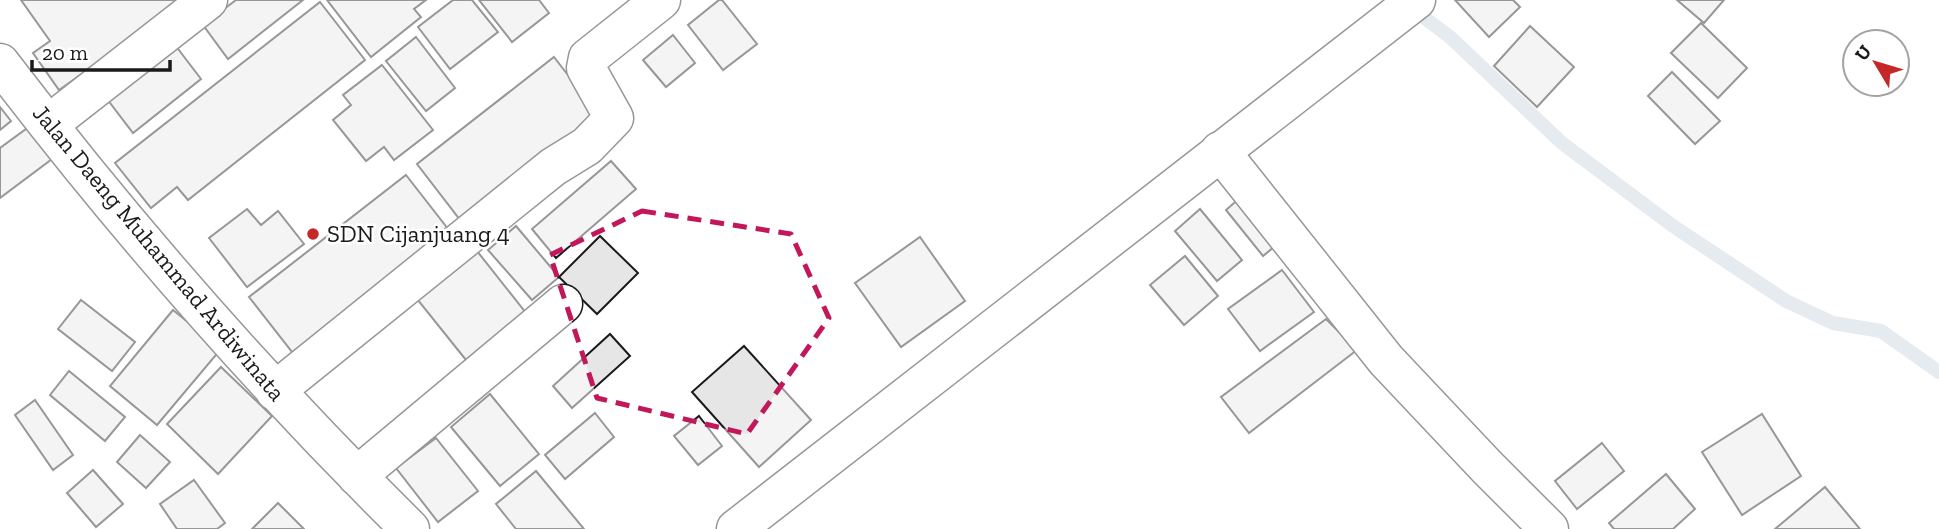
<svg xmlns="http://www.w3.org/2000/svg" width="1939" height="529" font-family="'Zilla Slab',serif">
	<rect width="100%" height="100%" fill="#fff"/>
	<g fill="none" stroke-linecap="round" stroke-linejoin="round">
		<!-- stream -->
		<polyline stroke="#c6d2dc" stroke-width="14" points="1422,16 1450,37 1562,143 1673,226 1786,301 1833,323 1881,331 1939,372"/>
	</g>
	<!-- building -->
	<g fill="#e6e6e6" stroke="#1a1a1a" stroke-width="2">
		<polygon points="21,0 187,0 59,90 33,53 50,41"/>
		<polygon points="236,0 303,0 228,59 203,25"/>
		<polygon points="327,0 426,0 414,9 421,17 371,57"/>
		<polygon points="453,0 472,0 498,32 450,69 418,27"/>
		<polygon points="479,0 539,0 549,13 512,42"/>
		<polygon points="719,0 722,0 757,44 723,70 688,25"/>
		<polygon points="1455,0 1513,0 1520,7 1489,37"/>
		<polygon points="1677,0 1724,0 1704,23"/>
		<polygon points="320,2 365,60 188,200 177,187 151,208 115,163"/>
		<polygon points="1701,23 1747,68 1718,98 1671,53"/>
		<polygon points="1530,26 1574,67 1537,107 1494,66"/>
		<polygon points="673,35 695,63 666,87 643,60"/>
		<polygon points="416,37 455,88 426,111 386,61"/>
		<polygon points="172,41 201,79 133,133 104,95"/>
		<polygon points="554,57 601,118 464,225 417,164"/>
		<polygon points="382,65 433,130 394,160 384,147 366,161 333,120 351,105 343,95"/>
		<polygon points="1672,72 1720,121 1695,144 1648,96"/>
		<polygon points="0,107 11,121 0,130"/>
		<polygon points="37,121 60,153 0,198 0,148"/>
		<polygon points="611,161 636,189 556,258 532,229"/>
		<polygon points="406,175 452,234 296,357 249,297"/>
		<polygon points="1242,196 1280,242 1263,256 1226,210"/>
		<polygon points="247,209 261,225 278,211 304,244 247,287 209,238"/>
		<polygon points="1200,209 1242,260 1217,281 1175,231"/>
		<polygon points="516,226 559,277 532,300 488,250"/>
		<polygon points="600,236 638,273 597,314 559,277"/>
		<polygon points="920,237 965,301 901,347 855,283"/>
		<polygon points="477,251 526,313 466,360 417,299"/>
		<polygon points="1185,256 1218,296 1184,325 1150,285"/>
		<polygon points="1282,270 1314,312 1260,351 1228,309"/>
		<polygon points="81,300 135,342 112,371 58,329"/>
		<polygon points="173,310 221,349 157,425 110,386"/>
		<polygon points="1326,319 1357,350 1249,433 1221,397"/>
		<polygon points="610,334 630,356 572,408 553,386"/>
		<polygon points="744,346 811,420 759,467 692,392"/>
		<polygon points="221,367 272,416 218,474 167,424"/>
		<polygon points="69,371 125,417 105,441 50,395"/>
		<polygon points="490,394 539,454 500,486 451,427"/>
		<polygon points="35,400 73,455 53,470 15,415"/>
		<polygon points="595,413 614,437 565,479 545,455"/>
		<polygon points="1762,414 1801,476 1742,515 1702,452"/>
		<polygon points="699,416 722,446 698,465 674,436"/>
		<polygon points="140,435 170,462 146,488 117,462"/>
		<polygon points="436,438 478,491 438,522 396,468"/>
		<polygon points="1602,443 1624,471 1577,509 1555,481"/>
		<polygon points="93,470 123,504 96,527 67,493"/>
		<polygon points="536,471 584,529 516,529 496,504"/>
		<polygon points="1666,474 1695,509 1673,529 1614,529 1609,523"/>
		<polygon points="194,480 225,523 217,529 177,529 160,504"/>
		<polygon points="1825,487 1860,529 1775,529"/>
		<polygon points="278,503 304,529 252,529"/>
	</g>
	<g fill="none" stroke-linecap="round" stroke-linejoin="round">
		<defs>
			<g id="minor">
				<polyline points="49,124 208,0"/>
				<polyline points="1220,151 1386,360 1487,467 1549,529"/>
				<polyline points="275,391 553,167 587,146 614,118 586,68 588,58 661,0"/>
				<polyline points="357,476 563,304"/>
				<polyline points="736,529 1416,0"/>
			</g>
			<path id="major" d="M0,63c126,165 262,320 410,466"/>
		</defs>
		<!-- minor casing -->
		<use href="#minor" stroke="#1a1a1a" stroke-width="41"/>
		<!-- major casing -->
		<use href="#major" stroke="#1a1a1a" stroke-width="41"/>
		<!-- minor -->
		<use href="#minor" stroke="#fff" stroke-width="38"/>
		<!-- major -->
		<use href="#major" stroke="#fff" stroke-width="38"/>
	</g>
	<!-- marked area -->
	<path d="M0 0H1939V529H0ZM642,211l149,23 38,84 -82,116 -150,-36 -47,-143z" fill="#fff" fill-opacity=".55" fill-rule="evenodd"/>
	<path fill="none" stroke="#c2185b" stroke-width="5" stroke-dasharray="14 9" stroke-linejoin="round" d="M642,211l149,23 38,84 -82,116 -150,-36 -47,-143z"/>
	<!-- markers -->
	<circle fill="#c62828" stroke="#fff" stroke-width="2.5" cx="313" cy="234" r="7"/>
	<g text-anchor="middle" stroke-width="5" stroke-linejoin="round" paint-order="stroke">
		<!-- poi labels -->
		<g font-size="24" fill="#1a1a1a" stroke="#fff" text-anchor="start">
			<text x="327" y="242">SDN Cijanjuang 4</text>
		</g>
		<!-- street labels -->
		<g font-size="24" fill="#1a1a1a" stroke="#fff">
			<text transform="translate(159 253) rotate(50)" y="8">Jalan Daeng Muhammad Ardiwinata</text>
		</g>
	</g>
	<!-- north arrow -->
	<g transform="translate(1876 63) rotate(308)"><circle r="33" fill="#ffffff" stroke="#a3a3a3" stroke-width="2"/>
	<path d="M0-5L12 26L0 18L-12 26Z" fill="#c62828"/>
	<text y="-10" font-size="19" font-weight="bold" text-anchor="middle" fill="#1a1a1a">U</text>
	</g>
	<!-- scale -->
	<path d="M32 60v10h138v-10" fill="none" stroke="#1a1a1a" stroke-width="3.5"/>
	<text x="42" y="60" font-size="21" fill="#1a1a1a" stroke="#ffffff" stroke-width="5" paint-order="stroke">20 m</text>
</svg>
